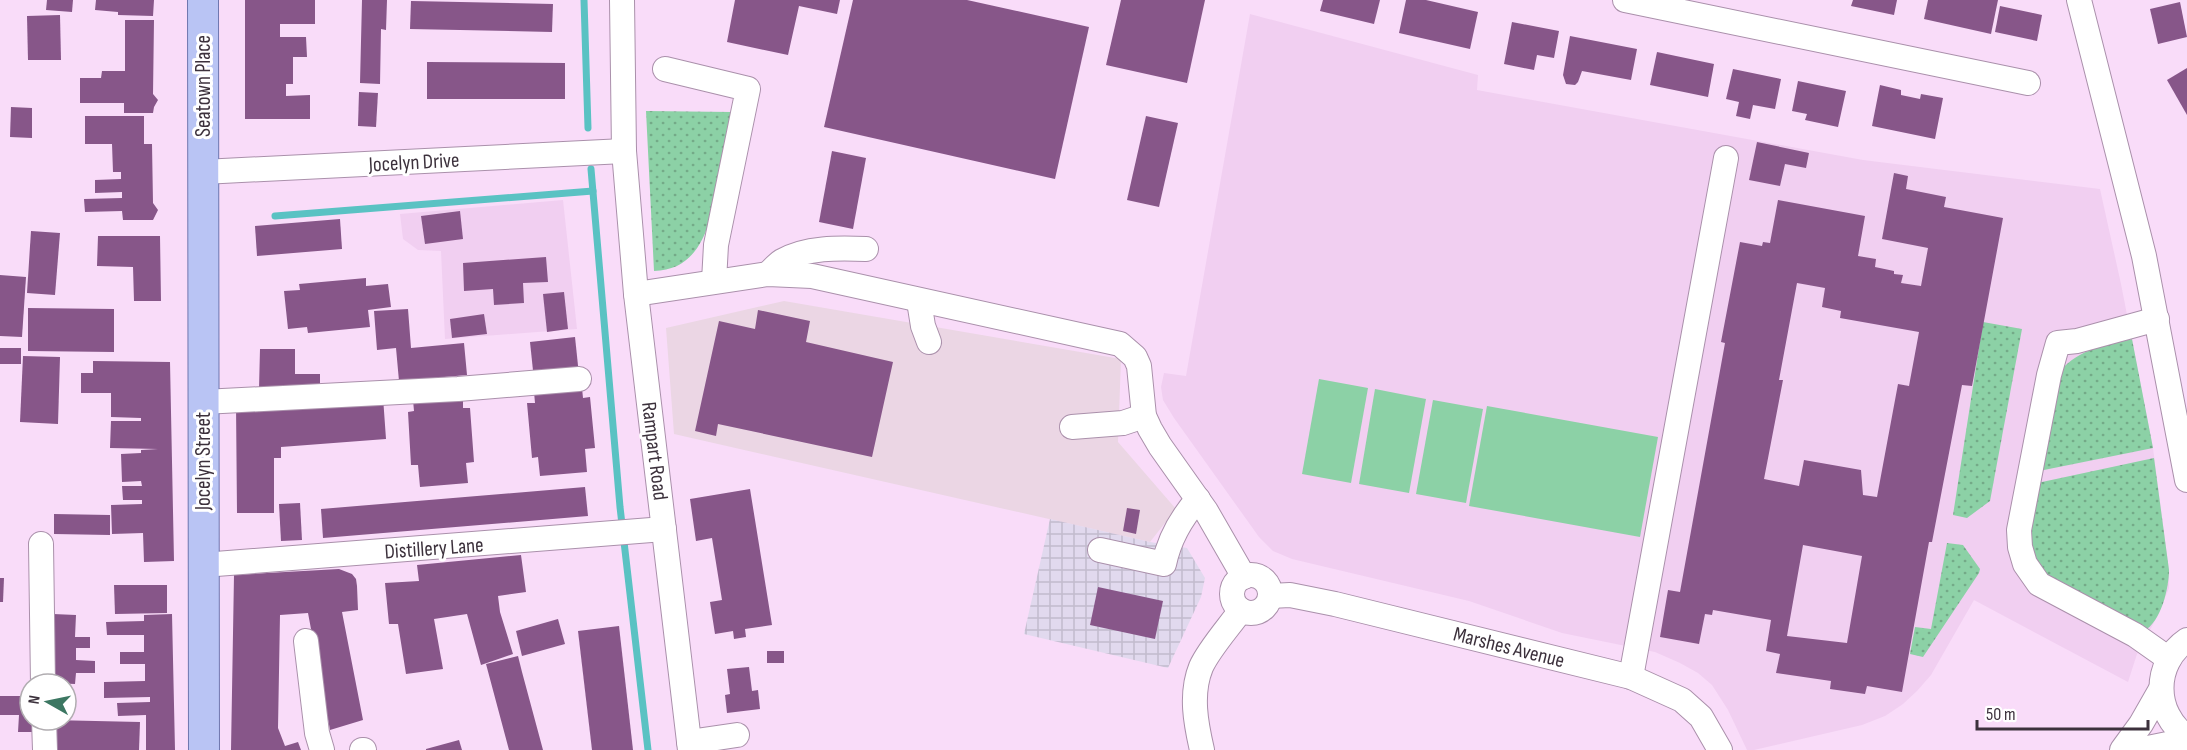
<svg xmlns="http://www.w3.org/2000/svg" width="2187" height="750" font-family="'Sofia Sans Condensed',sans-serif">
	<defs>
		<pattern id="industrial-grid" width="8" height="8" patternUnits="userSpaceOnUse" patternTransform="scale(1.5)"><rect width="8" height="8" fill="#e1d9ee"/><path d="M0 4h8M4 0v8" fill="none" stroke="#c2bbcd"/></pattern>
		<pattern id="grass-dots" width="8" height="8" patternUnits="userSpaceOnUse" patternTransform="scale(1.5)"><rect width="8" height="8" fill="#8cd1a6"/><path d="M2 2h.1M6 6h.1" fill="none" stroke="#74aa88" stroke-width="1.8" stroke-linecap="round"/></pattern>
	</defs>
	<rect width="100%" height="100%" fill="#f9dcf9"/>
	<!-- commercial -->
	<polygon fill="#ebd6e4" points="784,301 1121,359 1118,442 1176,509 1150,542 674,434 666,328"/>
	<!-- industrial -->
	<polygon fill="url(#industrial-grid)" points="1050,519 1150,542 1187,548 1205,578 1201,597 1168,668 1024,634"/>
	<!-- built -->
	<g fill="#f1cff1">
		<polygon points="1250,14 1478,75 1477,90 1863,160 2100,189 2121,284 2153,448 2169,570 2169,588 2158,615 2137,654 2128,682 1974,600 1931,675 1917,691 1903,704 1885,716 1862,725 1754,750 1747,750 1728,710 1712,685 1698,673 1680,663 1655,652 1562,633 1469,601 1292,559 1273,551 1259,537 1174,418 1163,400 1161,387 1164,373 1186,376"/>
		<polygon points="563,200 577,329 445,339 441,251 418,250 403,239 400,214"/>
	</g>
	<!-- grass -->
	<g fill="url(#grass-dots)">
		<path d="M646,111l86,1c-5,22 -9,43 -13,65 -7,38 -14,93 -65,94z"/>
		<polygon points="1983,322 2022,329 1990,501 1967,518 1953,515"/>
		<path d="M2132,339l21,109 -114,23 21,-100c21,-23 44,-25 72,-32z"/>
		<path d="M2154,458l15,112c0,18 -8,52 -25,61l-95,-52 -16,-25 -3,-17 7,-56 5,1z"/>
		<polygon points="1947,543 1963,545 1980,569 1979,573 1923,657 1910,654 1915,627 1931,629"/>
	</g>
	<!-- pitch -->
	<g fill="#8cd1a6">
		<polygon points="1319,379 1368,388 1351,483 1302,474"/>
		<polygon points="1375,389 1426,399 1409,493 1359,484"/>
		<polygon points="1433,400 1483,409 1466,503 1416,494"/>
		<polygon points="1487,406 1658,437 1640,537 1469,506"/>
	</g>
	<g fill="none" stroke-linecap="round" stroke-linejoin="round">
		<!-- stream -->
		<g stroke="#5ac2c3" stroke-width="7">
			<polyline points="584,0 588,128"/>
			<polyline points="591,169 620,507 648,750"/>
			<polyline points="275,216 593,191"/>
		</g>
	</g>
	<!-- building -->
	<g fill="#875689" fill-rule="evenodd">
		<polygon points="47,0 73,0 72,12 46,10"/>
		<polygon points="96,0 154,0 153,16 118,15 118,12 95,10"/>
		<polygon points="245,0 315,0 315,24 280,24 280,37 306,37 307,57 293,57 293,84 286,84 286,96 310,95 310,119 245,119"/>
		<polygon points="362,0 387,0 386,30 381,29 380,84 360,83"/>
		<polygon points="735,0 840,0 837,14 799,6 788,55 727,42"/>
		<polygon points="853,0 967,0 1089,27 1055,179 824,127"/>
		<polygon points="1121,0 1205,0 1187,83 1106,65"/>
		<polygon points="1323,0 1380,0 1374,24 1320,11"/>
		<polygon points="1406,0 1426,0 1478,12 1470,49 1399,33"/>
		<polygon points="1853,0 1897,0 1894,15 1851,6"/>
		<polygon points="1928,0 1998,0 1991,34 1924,19"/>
		<polygon points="411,1 553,4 552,32 410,29"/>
		<polygon points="2180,2 2187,37 2158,44 2150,9"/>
		<polygon points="2000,6 2042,15 2037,41 1995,32"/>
		<polygon points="60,15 61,60 28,60 27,16"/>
		<polygon points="125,20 154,20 153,94 158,100 154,107 153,113 124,113 124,103 80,103 80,78 101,78 102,71 125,71"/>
		<polygon points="1512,22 1559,31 1554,58 1537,55 1534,70 1504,64"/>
		<polygon points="1570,36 1637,49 1631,80 1582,71 1578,82 1575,85 1566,84 1563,75"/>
		<polygon points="1657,52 1714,64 1708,97 1650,85"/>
		<polygon points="427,62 565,63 565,99 427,99"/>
		<polygon points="2187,68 2187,115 2167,80"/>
		<polygon points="1733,69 1781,79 1775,109 1753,105 1750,119 1736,116 1739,102 1726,99"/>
		<polygon points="1798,81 1846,91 1838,127 1805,120 1807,114 1792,111"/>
		<polygon points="1880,85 1901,90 1901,95 1920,99 1921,94 1943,98 1935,139 1872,126"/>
		<polygon points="359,92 378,93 376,127 358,126"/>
		<polygon points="11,107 32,108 32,138 10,137"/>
		<polygon points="85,116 144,116 144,144 152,144 153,203 158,210 153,220 123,220 122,211 85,212 84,199 122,198 122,192 95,193 95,180 121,179 121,172 113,172 112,144 85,144"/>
		<polygon points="1146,116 1178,123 1159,207 1127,200"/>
		<polygon points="1757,142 1809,153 1806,168 1785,164 1780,186 1749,180"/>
		<polygon points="832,151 866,158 853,229 819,222"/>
		<path d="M1894,173l14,3 -2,13 40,8 -2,10 59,11 -31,168 -10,-1 -30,157h-3l-27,150 -35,-6 -2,8 -35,-5 1,-8 -55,-8 4,-19 -14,-3 5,-31 -58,-10 -1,5 -7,-1 -6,30 -39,-7 8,-47 12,2 45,-249 -4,-1 19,-100 22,4 1,-4 7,1 8,-43 87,16 -7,40 18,3 -1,8 19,4v3l9,1 -2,8 20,3 7,-38 -46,-9zM1797,283l28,5 -3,19 19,4 -1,7 79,14 -10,54 -11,-2 -21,113 -14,-2 -2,-25 -57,-10 -5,26 -35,-7 19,-99h-4zM1803,545l59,11 -15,87 -60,-7z"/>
		<polygon points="460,211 463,239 425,244 421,216"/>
		<polygon points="340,219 342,249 257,256 255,226"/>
		<polygon points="31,231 60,233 55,295 27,293"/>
		<polygon points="98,236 160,236 161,301 134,301 133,267 97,266"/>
		<polygon points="546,257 548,282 523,283 524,303 494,305 493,289 464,291 463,263"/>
		<polygon points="0,275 26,277 22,337 0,336"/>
		<polygon points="366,278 366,286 388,284 391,307 368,310 370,327 308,333 307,327 288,329 284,291 300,290 299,284"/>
		<polygon points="564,292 568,329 547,332 543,294"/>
		<polygon points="28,308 114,309 114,352 28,351"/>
		<polygon points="408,309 411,348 464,343 467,375 399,381 396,348 377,350 374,311"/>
		<polygon points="758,310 810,321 806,342 893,362 872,457 718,424 716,436 695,431 719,321 755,329"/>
		<polygon points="484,314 487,334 452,338 450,319"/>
		<polygon points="575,337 579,375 534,380 530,342"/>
		<rect x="0" y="348" width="21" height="16"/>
		<polygon points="260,349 295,349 295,374 320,374 320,389 259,389"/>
		<polygon points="23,356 60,357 58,424 20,422"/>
		<polygon points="93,361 170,362 174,561 144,562 143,533 112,534 111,505 142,504 142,500 123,500 122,486 142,486 141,481 122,482 121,454 141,453 141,450 158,449 110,448 111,421 141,421 141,418 111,417 111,393 81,393 81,373 93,373"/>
		<polygon points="582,388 583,398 590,397 595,448 585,449 587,472 540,476 538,457 532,458 527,403 535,403 534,392"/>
		<polygon points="463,396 463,408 470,408 474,462 466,463 468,483 420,487 418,465 411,465 408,412 414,411 413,400"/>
		<polygon points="383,397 386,439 281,447 281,458 274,458 274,513 237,513 236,404"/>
		<polygon points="585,487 588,516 323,538 321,509"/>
		<polygon points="750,489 772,625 745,629 746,637 734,639 733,631 715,634 710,602 722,600 712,538 696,541 690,499"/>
		<polygon points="300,503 302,540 281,541 279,504"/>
		<polygon points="1127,508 1140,510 1136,534 1123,531"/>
		<polygon points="54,514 110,515 110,535 54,534"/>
		<polygon points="521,555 526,592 498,596 500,612 513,654 481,665 467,614 434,619 443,669 406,674 398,624 389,624 385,583 419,581 417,565"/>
		<polygon points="339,569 352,574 356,579 357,586 358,610 342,612 363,720 330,730 308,613 280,615 278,728 285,746 298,742 301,750 231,750 234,575"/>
		<polygon points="0,578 4,578 3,602 0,602"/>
		<polygon points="114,585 167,585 167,613 115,614"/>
		<polygon points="1098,587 1163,601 1155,639 1090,625"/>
		<polygon points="53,614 76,615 75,637 90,637 90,648 76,648 76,660 95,661 95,673 76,673 75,684 52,683"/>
		<polygon points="172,614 175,750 146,750 146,715 118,716 117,703 150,702 150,697 104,698 104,682 145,681 145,664 120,664 120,652 144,652 144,635 107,635 106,622 144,621 144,615"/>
		<polygon points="558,619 565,644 522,656 516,631"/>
		<polygon points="619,626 633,750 592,750 578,631"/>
		<rect x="767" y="651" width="17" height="12"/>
		<polygon points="518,656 522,672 543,750 509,750 486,664"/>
		<polygon points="749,667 752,691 758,690 760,709 727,713 725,695 730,694 727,669"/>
		<polygon points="0,696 30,696 30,720 35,720 35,732 18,732 19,715 0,715"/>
		<polygon points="51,720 140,722 139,750 50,750"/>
		<polygon points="459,740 462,750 426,750 426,749"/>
	</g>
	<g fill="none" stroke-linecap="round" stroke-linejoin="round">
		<defs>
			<g id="minor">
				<polyline points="622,0 624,151 636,294 690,750"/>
				<polyline points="1625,0 2028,83"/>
				<polyline points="2079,0 2144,256 2187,480"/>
				<polyline points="665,69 748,89 716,245 714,281"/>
				<polyline points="203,172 624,151"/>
				<path d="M768,274c4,-4 9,-10 14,-13 24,-14 57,-13 84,-12"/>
				<polyline points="636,294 768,274 812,276 1120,344 1135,357 1139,366 1144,416 1150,429 1160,446 1206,511 1244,577"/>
				<polyline points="919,301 923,326 929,342"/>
				<polyline points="2157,319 2077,341 2058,343 2049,375 2019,530 2020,547 2025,564 2039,584 2135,635 2169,659"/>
				<polyline points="203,402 458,389 579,379"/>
				<polyline points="1072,427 1123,423 1144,416"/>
				<polyline points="41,544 43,684"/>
				<path d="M1100,550l64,14c5,-24 18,-47 34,-65"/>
				<polyline points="203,565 664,529"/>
				<circle cx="1251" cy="594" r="19"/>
				<polyline points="1270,596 1290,595 1335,604 1631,677 1682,700 1701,717 1720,750"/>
				<path d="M2187,640c-34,23 -34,73 0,97"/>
				<polyline points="306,641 317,733 322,750"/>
				<polyline points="1631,677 1726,158"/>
				<polyline points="44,720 45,750"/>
				<polyline points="689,742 737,735"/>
				<polyline points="362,750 364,750"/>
				<path d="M1202,750c-6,-26 -12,-56 -1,-83 8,-18 28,-40 40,-57"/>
				<polyline points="2122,750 2141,724 2161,689"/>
				<polyline points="2138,750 2187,740"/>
			</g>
			<polyline id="major" points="203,0 204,750"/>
		</defs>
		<!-- minor casing -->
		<use href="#minor" stroke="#aa90ab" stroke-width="26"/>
		<!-- major casing -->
		<use href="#major" stroke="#6f77af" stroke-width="32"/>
		<!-- minor -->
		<use href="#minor" stroke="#fff" stroke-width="24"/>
		<!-- major -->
		<use href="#major" stroke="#b9c4f4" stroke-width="30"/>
	</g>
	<g text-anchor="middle" stroke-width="6" stroke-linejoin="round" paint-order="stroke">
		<!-- street labels -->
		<g font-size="21" fill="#3c313c" stroke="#fff">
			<text transform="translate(203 86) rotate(-90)" y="7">Seatown Place</text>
			<text transform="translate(414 162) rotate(-3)" y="7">Jocelyn Drive</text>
			<text transform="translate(655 451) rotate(83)" y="7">Rampart Road</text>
			<text transform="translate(203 461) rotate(-90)" y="7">Jocelyn Street</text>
			<text transform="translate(434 548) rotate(-4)" y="7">Distillery Lane</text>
			<text transform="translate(1509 647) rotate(14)" y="7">Marshes Avenue</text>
		</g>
	</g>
	<!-- north arrow -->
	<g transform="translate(48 702) rotate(279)"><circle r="28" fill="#ffffff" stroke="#b1adb1" stroke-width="1.5"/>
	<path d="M0-4.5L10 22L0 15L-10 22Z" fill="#3c7762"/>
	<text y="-9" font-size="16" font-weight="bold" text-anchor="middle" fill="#3c313c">N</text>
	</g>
	<!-- scale -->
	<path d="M1977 720v9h171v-9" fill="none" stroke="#3c313c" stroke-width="3"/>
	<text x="1986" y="720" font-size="18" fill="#3c313c" stroke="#ffffff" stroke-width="4.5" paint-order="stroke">50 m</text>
</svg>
